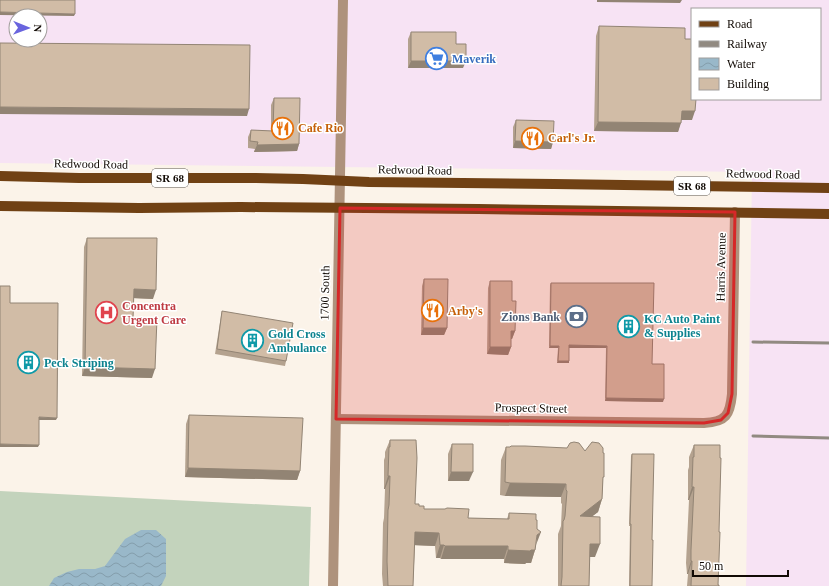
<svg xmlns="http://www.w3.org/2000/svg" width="829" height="586" font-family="'Times New Roman',serif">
	<defs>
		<pattern id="water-waves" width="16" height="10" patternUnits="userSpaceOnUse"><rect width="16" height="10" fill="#99b8c9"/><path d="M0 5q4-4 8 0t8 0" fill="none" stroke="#839dab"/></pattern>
	</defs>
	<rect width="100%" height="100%" fill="#fbf3e9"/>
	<!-- industrial -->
	<path fill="#f7e3f4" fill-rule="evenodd" d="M0,0h829v586h-83l6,-414 -752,-9zM692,9h128v90h-128zM16,16h24v24h-24z"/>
	<!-- grass -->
	<polygon fill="#c3d3bc" points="0,491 311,507 309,586 0,586"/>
	<!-- water -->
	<polygon fill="url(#water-waves)" points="141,530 156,530 166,539 166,576 161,586 49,586 54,578 67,572 79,569 95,569 105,566 125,539"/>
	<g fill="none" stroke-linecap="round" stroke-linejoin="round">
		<!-- minor -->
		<path stroke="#ae927c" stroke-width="10" d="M336,419l368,4c22,-1 26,-8 28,-29l3,-182"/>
		<!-- tertiary -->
		<polyline stroke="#ae927c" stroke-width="10" points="333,586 343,0"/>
		<!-- primary -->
		<g stroke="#704114" stroke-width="10">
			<polyline points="0,176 79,178 256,178 303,179 369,182 554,184 829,188"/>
			<polyline points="0,206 139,208 241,207 478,209 829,214"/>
		</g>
		<!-- rail -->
		<g stroke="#918a81" stroke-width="3">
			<polyline points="753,342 829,343"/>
			<polyline points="753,436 829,438"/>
		</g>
	</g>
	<!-- wall -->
	<g fill="#b4a28f">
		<polygon points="599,26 685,39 692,120 681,120 678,132 594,131 596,36"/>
		<polygon points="411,32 463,68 408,68 408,39"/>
		<polygon points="274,98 299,144 297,151 254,152 255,149 248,148 248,137 251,130 271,131 271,105"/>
		<polygon points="516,120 553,142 551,149 513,148 513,127"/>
		<polygon points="87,238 153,299 134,298 133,318 152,378 82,376 84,247"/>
		<polygon points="424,279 447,328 444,335 421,335 422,286"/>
		<polygon points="490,281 512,301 515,331 512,339 511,339 511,347 508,355 487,354 488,288"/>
		<polygon points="551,283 652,364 663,402 605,401 606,348 569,348 569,363 557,363 558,348 549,348 550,285"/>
		<polygon points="222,311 286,361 285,366 215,354 221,316"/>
		<polygon points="189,415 300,471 297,480 185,477 186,424"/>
		<polygon points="390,440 415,504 424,509 468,518 507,519 509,513 536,545 535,550 531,563 526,563 525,564 504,563 504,559 441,559 440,558 436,558 435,546 415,545 413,586 383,586 382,574 383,523 384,518 385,489 384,489 384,460 385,457 385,452"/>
		<polygon points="452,444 469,481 448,481 448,454"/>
		<polygon points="694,445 718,585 719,586 687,586 688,574 687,574 686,563 689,500 688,500 688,470 689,467 689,457"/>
		<polygon points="506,447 603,479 602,499 598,512 592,516 595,557 590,557 589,586 558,586 558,534 561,526 562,504 561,503 561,497 505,496 500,495 501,460"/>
		<polygon points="632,454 652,540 652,586 629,586 630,526 629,526 631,456"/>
	</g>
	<!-- shaded-wall -->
	<g fill="#928474">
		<polygon points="597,0 682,0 680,3 597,2"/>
		<polygon points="0,12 75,14 74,16 0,15"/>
		<polygon points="411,61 466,61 463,68 408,68"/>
		<polygon points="0,107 249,109 247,116 0,114"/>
		<polygon points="682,111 695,111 692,120 678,120"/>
		<polygon points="598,122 681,123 678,132 594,131"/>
		<polygon points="515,141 553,142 551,149 513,148"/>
		<polygon points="299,144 297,151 254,152 257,145"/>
		<polygon points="134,289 156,290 153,299 131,298"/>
		<polygon points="423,328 447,328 444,335 421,335"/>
		<polygon points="511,331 515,331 512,339 508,338"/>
		<polygon points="569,345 607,346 606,348 568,348"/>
		<polygon points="550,346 559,346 558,348 549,348"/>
		<polygon points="490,347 511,347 508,355 487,354"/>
		<polygon points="558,361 569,361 569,363 557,363"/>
		<polygon points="85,367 155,369 152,378 82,376"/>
		<polygon points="606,398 664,399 663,402 605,401"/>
		<polygon points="39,417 57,418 56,420 39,420"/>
		<polygon points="0,444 39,445 38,447 0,447"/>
		<polygon points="188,468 300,471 297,480 185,477"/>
		<polygon points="451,472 473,472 469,481 448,481"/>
		<polygon points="388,476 390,476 385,489 384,489"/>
		<polygon points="510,483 566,484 561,497 505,496"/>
		<polygon points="692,487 694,487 689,500 688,500"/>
		<polygon points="602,499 598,512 576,529 580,516"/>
		<polygon points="415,532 439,533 435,546 410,545"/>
		<polygon points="541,532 536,545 537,535"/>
		<polygon points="590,544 600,544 595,557 586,557"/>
		<polygon points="440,545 444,545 440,558 436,558"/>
		<polygon points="445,546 508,546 504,559 441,559"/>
		<polygon points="508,550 535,550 531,563 526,563 525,564 504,563"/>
		<polygon points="691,561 692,561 688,574 687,574"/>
	</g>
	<!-- building -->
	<g fill="#d1bca6" stroke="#928474">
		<polygon points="0,0 75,0 75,14 0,12"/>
		<polygon points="599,26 685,28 685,39 692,39 692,99 696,99 695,111 682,111 681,123 598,122"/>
		<polygon points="411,32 456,32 456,44 466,44 466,61 411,61"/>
		<polygon points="0,43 250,45 249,109 0,107"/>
		<polygon points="274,98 300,98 299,144 257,145 258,142 250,141 251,130 273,131"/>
		<polygon points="516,120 554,121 553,142 515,141"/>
		<polygon points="87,238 157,238 156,290 134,289 133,318 157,318 155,369 85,367"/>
		<polygon points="424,279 448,279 447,328 423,328"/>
		<polygon points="490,281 512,281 512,301 516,301 515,331 511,331 511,347 490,347"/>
		<polygon points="551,283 654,283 652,364 664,364 664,399 606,398 607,346 569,345 569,361 558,361 559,346 550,346"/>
		<polygon points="0,286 10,286 10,303 58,303 57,418 39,417 39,445 0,444"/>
		<polygon points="222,311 293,323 286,361 217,349"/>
		<polygon points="189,415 303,418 300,471 188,468"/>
		<polygon points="390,440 416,440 417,458 415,504 419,504 419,506 424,506 424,509 445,509 447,508 469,509 468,518 509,519 509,513 536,514 536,520 537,520 537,529 541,532 537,535 535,550 531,550 530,551 508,550 508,546 445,546 444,545 440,545 439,533 415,532 413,586 388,586 387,561 388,510 389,505 390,476 388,476 389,447 390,447"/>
		<polygon points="574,442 579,443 585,451 592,442 599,443 603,448 603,453 604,453 604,477 603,477 602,499 580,516 600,517 600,544 590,544 589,586 561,586 562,577 563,521 564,520 565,516 567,491 566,490 566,484 510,483 505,482 506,447 510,447 511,446 525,446 567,448 570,443"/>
		<polygon points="452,444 473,444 473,472 451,472"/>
		<polygon points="694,445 720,445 720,458 721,458 719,532 720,532 718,585 719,585 719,586 691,586 692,561 691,561 691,550 694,487 692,487 693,457 694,457"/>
		<polygon points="632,454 654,454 652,540 653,540 652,586 630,586 631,524 630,524"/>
	</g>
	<!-- marked area -->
	<path fill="#d62828" fill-opacity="0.2" stroke="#d62828" stroke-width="3" stroke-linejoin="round" d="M340,208l395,4 -3,182 -4,19 -7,7 -17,3 -368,-4z"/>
	<!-- icons -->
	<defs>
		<symbol id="supermarket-ring" viewBox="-11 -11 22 22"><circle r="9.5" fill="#fff" stroke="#3f7fe0" stroke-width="1.5"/><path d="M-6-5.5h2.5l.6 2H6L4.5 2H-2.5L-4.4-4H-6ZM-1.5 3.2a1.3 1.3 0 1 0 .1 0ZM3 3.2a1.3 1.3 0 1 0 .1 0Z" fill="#3f7fe0"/></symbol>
		<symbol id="restaurant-ring" viewBox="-11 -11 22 22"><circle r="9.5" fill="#fff" stroke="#e8710a" stroke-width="1.5"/><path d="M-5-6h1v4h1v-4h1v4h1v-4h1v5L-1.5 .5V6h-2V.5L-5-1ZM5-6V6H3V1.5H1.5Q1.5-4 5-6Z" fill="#e8710a"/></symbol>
		<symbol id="hospital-ring" viewBox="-11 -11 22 22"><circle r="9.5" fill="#fff" stroke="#e0444e" stroke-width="1.5"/><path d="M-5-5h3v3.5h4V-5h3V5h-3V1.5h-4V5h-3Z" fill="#e0444e"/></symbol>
		<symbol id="bank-ring" viewBox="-11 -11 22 22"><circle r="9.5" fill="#fff" stroke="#5c6f8a" stroke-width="1.5"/><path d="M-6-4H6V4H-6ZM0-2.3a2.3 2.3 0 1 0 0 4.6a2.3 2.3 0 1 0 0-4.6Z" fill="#5c6f8a"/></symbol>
		<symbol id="building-ring" viewBox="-11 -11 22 22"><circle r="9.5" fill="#fff" stroke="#0f9aa8" stroke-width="1.5"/><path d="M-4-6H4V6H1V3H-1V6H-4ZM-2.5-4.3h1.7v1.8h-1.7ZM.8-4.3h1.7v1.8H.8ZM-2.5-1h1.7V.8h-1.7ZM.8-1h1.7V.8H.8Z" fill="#0f9aa8"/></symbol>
	</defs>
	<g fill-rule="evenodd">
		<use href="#supermarket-ring" x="424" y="46" width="25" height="25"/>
		<use href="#restaurant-ring" x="270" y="116" width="25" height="25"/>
		<use href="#restaurant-ring" x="520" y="126" width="25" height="25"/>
		<use href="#restaurant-ring" x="420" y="298" width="25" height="25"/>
		<use href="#hospital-ring" x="94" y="300" width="25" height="25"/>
		<use href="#bank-ring" x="564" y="304" width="25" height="25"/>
		<use href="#building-ring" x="616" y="314" width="25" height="25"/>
		<use href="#building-ring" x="240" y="328" width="25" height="25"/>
		<use href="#building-ring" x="16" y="350" width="25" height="25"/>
	</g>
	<g text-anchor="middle" stroke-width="3" stroke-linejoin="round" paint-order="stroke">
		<!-- shield labels -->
		<g fill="#fff" stroke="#58544f" stroke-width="1">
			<rect x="152" y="169" width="36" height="18" rx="3"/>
			<rect x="674" y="177" width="36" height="18" rx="3"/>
		</g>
		<g font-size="11" font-weight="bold" fill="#110a04">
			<text x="170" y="182">SR 68</text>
			<text x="692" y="190">SR 68</text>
		</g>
		<!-- shop labels -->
		<g font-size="12" font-weight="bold" fill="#366cbe" stroke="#fff" text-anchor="start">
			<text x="452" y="63">Maverik</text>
		</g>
		<!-- food labels -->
		<g font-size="12" font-weight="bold" fill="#c56008" stroke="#fff" text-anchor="start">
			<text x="298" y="132">Cafe Rio</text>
			<text x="548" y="142">Carl's Jr.</text>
			<text x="448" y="315">Arby's</text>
		</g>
		<!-- street labels -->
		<g font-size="12" fill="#110a04" stroke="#fff">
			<text transform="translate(91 164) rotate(1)" y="4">Redwood Road</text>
			<text transform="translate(415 170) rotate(1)" y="4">Redwood Road</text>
			<text transform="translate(763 174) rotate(1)" y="4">Redwood Road</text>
			<text transform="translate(721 267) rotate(-89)" y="4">Harris Avenue</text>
			<text transform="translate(325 293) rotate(-89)" y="4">1700 South</text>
			<text transform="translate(531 408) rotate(1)" y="4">Prospect Street</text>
		</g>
		<!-- health labels -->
		<g font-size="12" font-weight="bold" fill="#be3a42" stroke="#fff" text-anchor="start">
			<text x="122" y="310">Concentra<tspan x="122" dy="14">Urgent Care</tspan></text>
		</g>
		<!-- service labels -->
		<g font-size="12" font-weight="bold" fill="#4e5e75" stroke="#fff" text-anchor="end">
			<text x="560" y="321">Zions Bank</text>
		</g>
		<!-- culture labels -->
		<g font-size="12" font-weight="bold" fill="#0d838f" stroke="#fff" text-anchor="start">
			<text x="644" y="323">KC Auto Paint<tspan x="644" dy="14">&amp; Supplies</tspan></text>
			<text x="268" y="338">Gold Cross<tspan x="268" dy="14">Ambulance</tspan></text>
			<text x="44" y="367">Peck Striping</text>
		</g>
	</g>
	<!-- legend -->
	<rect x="691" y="8" width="130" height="92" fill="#ffffff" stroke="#a09d9b"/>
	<rect x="699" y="21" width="20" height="6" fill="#704114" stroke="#a09d9b"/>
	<text x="727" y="28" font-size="12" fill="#110a04">Road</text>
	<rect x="699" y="41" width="20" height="6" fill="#918a81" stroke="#a09d9b"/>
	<text x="727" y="48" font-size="12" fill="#110a04">Railway</text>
	<rect x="699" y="58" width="20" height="12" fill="url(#water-waves)" stroke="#a09d9b"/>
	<text x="727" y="68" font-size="12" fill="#110a04">Water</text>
	<rect x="699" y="78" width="20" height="12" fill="#d1bca6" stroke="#a09d9b"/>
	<text x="727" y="88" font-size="12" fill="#110a04">Building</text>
	<!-- north arrow -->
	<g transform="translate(28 28) rotate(91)"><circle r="19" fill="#ffffff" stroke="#a09d9b"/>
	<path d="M0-3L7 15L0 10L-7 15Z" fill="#6964de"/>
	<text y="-6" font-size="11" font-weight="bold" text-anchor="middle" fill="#110a04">N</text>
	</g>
	<!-- scale -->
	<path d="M693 570v6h95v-6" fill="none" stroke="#110a04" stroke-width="2"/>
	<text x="699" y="570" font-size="12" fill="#110a04" stroke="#ffffff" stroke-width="3" paint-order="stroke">50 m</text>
</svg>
